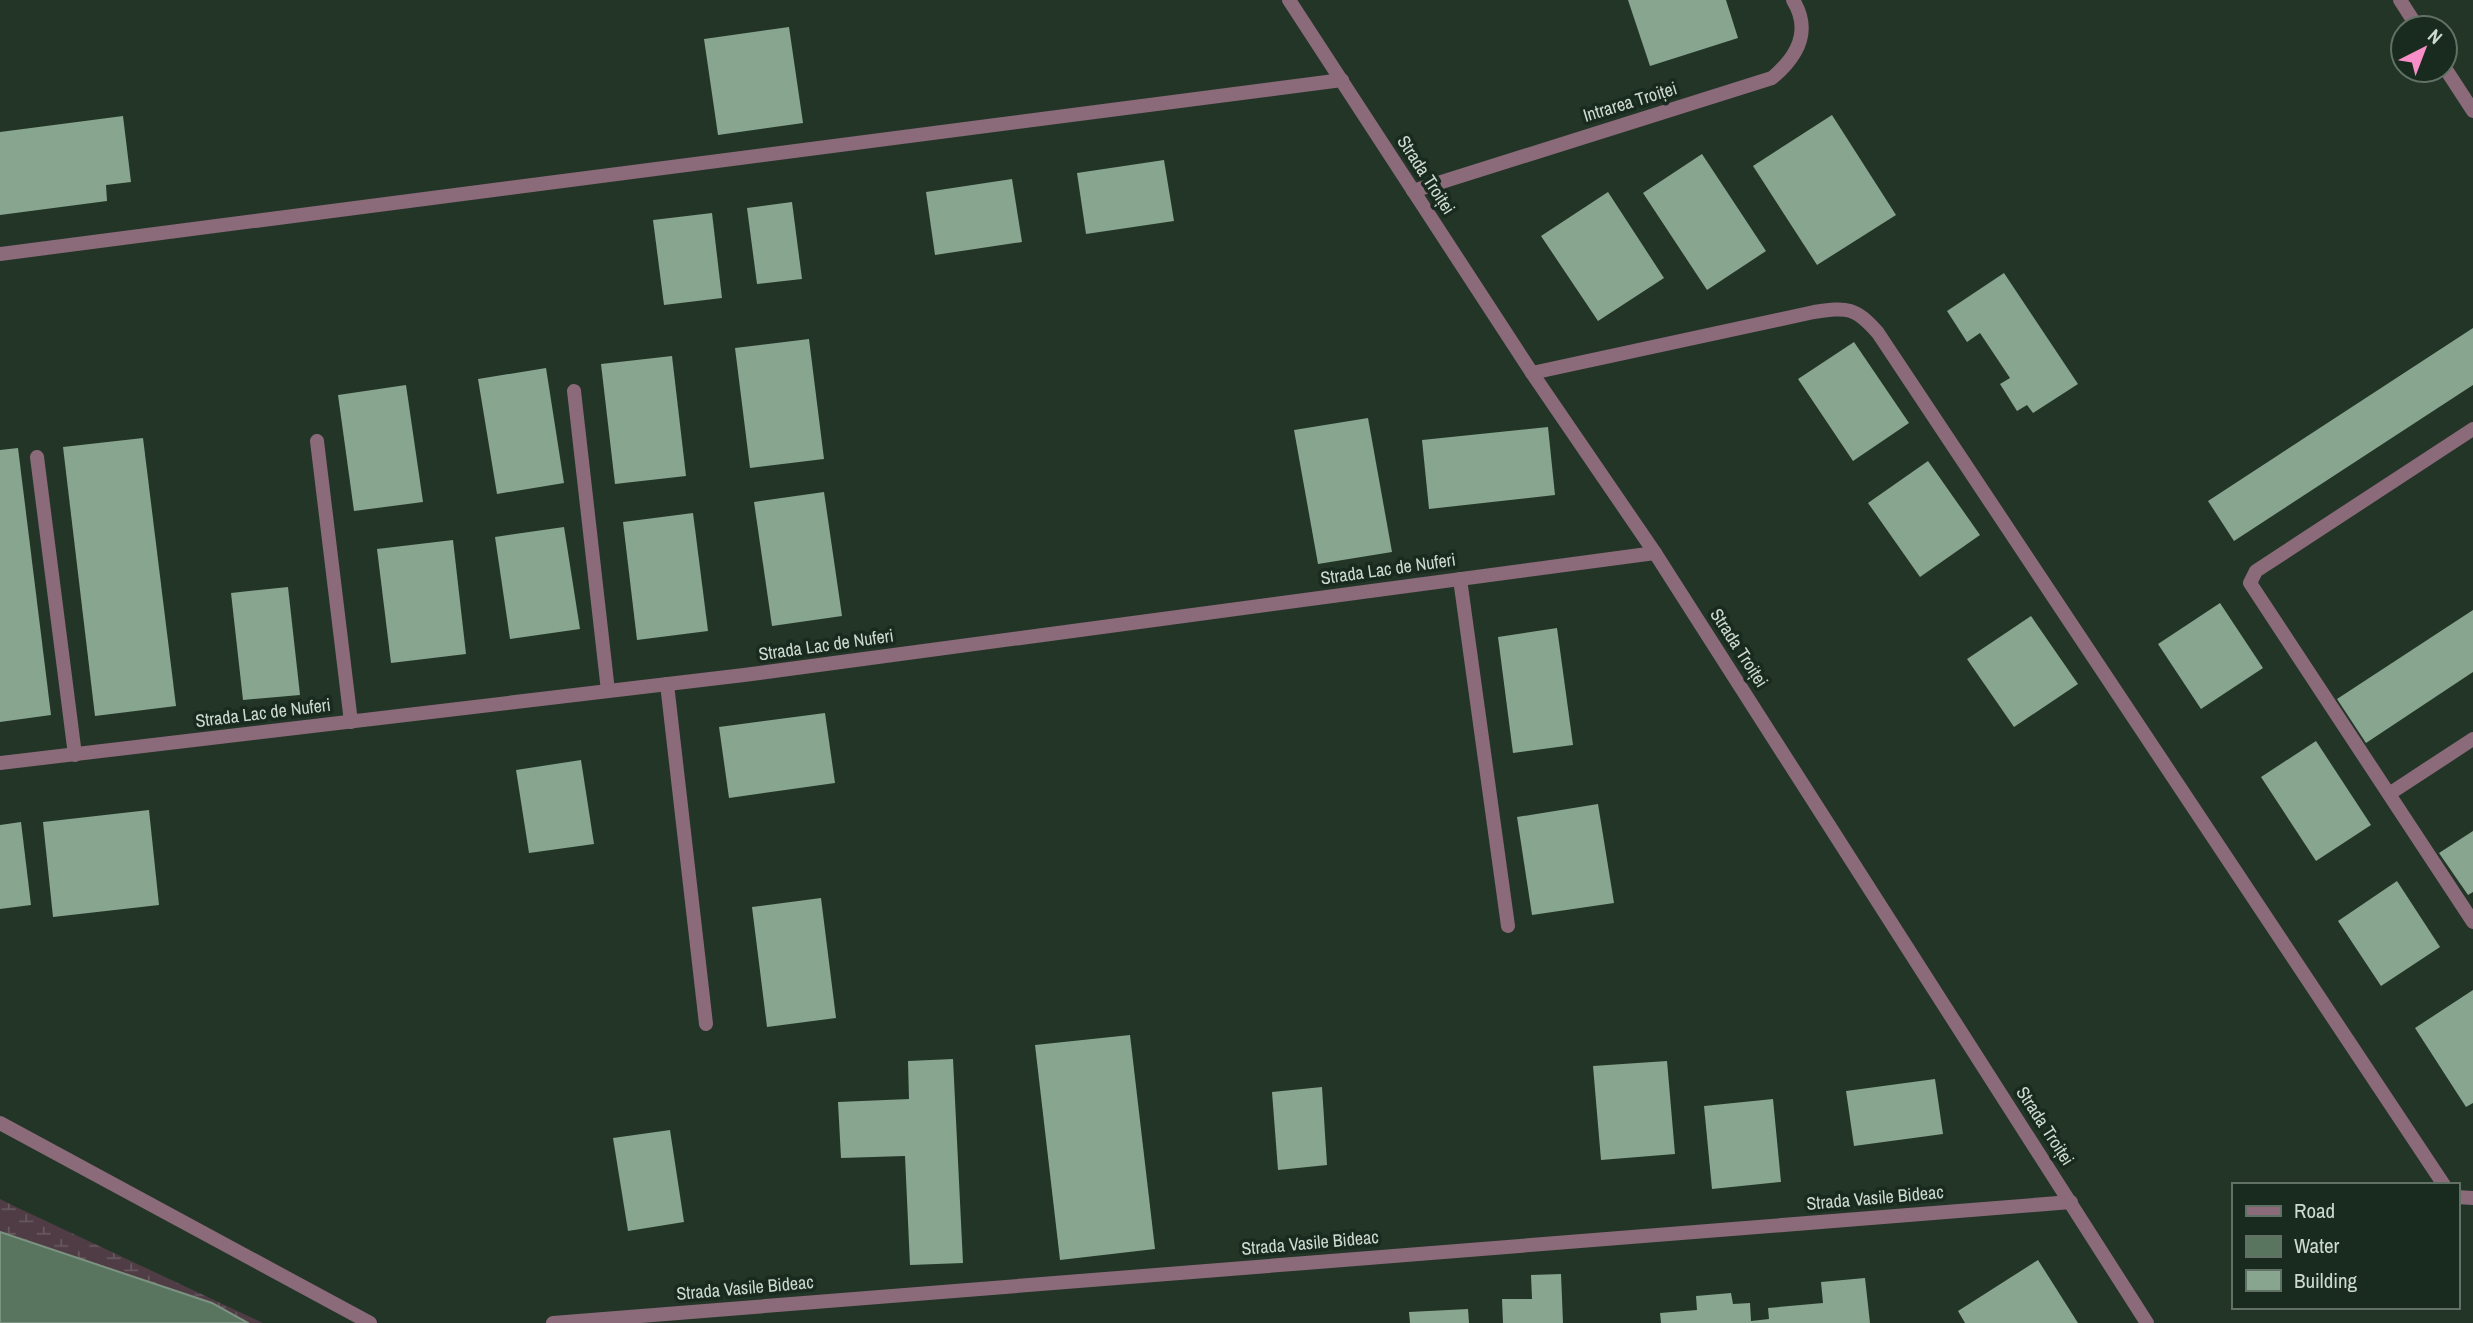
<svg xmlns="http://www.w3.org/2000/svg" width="2473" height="1323" font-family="'Archivo Narrow',sans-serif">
	<defs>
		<pattern id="wetland-marsh" width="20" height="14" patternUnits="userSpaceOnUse" patternTransform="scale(1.75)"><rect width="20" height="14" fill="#4f3c45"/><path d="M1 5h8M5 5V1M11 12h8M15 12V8" fill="none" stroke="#67585f"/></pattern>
	</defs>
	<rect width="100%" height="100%" fill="#233527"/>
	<!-- wetland -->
	<polygon fill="url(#wetland-marsh)" points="0,1199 14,1206 263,1323 0,1323"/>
	<!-- water -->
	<polygon fill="#597560" stroke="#7c9382" stroke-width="2" points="0,1232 212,1303 248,1323 0,1323"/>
	<!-- building -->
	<g fill="#87a58f">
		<polygon points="1628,0 1726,0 1738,38 1650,66"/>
		<polygon points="789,27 803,123 718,135 704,39"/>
		<polygon points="1832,115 1896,215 1817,265 1753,166"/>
		<polygon points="123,116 131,182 106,185 107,201 0,215 0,132"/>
		<polygon points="1702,154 1766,251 1707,290 1643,193"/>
		<polygon points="1164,160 1174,221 1086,234 1077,173"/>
		<polygon points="1012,179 1022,242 935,255 926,192"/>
		<polygon points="1608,192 1664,278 1598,321 1541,236"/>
		<polygon points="792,202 802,279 757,284 747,208"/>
		<polygon points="712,213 722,298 664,305 653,220"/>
		<polygon points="2004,273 2078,384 2033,413 2027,405 2017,411 2000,384 2010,378 1980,333 1967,342 1947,311"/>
		<polygon points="2473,328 2473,385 2234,541 2208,501"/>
		<polygon points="809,339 824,459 750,468 735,348"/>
		<polygon points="1854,342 1909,423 1853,461 1798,379"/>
		<polygon points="672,356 686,476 615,484 601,364"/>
		<polygon points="546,368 564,483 497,494 478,379"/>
		<polygon points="406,385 423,502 354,511 338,395"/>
		<polygon points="1368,418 1392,552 1318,564 1294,430"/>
		<polygon points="1548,427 1555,495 1429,509 1422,440"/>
		<polygon points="143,438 176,706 95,716 63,447"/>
		<polygon points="18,448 51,715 0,722 0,450"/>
		<polygon points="1928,461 1980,535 1920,577 1868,503"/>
		<polygon points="824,492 842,616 772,626 754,502"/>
		<polygon points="693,513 708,631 637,640 623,522"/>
		<polygon points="564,527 580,629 510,639 495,537"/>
		<polygon points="453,540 466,654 391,663 377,549"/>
		<polygon points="288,587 300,695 243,700 231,593"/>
		<polygon points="2220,603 2263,668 2201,709 2158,644"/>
		<polygon points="2473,610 2473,672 2366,743 2337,699"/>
		<polygon points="2031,616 2078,684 2014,727 1967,659"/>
		<polygon points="1557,628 1573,745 1513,753 1498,637"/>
		<polygon points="825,713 835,783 729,798 719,727"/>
		<polygon points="2316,741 2371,825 2316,861 2261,777"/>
		<polygon points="581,760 594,844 529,853 516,770"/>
		<polygon points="1598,804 1614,903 1532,915 1517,817"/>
		<polygon points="149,810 159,905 53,917 43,822"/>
		<polygon points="21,822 31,905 0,909 0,825"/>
		<polygon points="2473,831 2473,892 2468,895 2439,853"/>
		<polygon points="2397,881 2440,947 2381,986 2338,921"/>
		<polygon points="821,898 836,1018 767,1027 752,907"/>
		<polygon points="2473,990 2473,1103 2466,1107 2415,1028"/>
		<polygon points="1130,1035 1155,1249 1060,1260 1035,1045"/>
		<polygon points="953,1059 963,1263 910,1265 905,1156 841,1158 838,1102 909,1099 908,1061"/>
		<polygon points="1667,1061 1675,1154 1601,1160 1593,1066"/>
		<polygon points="1935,1079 1943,1134 1854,1146 1846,1091"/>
		<polygon points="1322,1087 1327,1165 1278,1170 1272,1092"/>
		<polygon points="1773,1099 1781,1182 1712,1189 1704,1106"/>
		<polygon points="670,1130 684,1222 628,1231 613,1138"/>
		<polygon points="2038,1260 2078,1323 1965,1323 1958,1311"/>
		<polygon points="1561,1274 1563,1323 1503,1323 1502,1299 1532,1299 1531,1275"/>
		<polygon points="1865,1278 1870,1323 1661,1323 1660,1313 1697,1310 1696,1296 1731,1293 1733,1304 1750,1303 1751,1321 1769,1319 1768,1308 1823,1303 1821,1282"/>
		<polygon points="1468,1309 1469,1323 1410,1323 1409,1312"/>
	</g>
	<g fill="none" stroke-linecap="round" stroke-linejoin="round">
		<!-- minor -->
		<g stroke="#8b6a7a" stroke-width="14">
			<polyline points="1289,0 1532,373 1655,553 2147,1323"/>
			<polyline points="2400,0 2418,28"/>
			<polyline points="2445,68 2473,111"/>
			<path d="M1413,191l359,-113c25,-21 40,-47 21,-78"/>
			<polyline points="0,254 1342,80"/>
			<path d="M1532,373l282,-61c34,-5 41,-5 64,21l566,852"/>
			<polyline points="574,391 608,691"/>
			<polyline points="2473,429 2256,571 2250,583 2473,922"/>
			<polyline points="317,441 351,722"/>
			<polyline points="37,457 75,755"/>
			<polyline points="1460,579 1508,926"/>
			<polyline points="667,684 706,1024"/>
			<polyline points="0,763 744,675 1655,553"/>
			<polyline points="2389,794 2473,739"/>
			<polyline points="0,1123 370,1323"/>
			<polyline points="2457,1197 2473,1198"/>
			<polyline points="553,1323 2071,1202"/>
		</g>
	</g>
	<g text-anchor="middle" stroke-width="7" stroke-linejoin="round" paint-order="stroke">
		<!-- street labels -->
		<g font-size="18" fill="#cedad1" stroke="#192b1e">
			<text transform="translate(1630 102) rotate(-17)" y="6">Intrarea Troiței</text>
			<text transform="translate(1426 175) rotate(57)" y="6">Strada Troiței</text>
			<text transform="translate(1388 569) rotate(-8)" y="6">Strada Lac de Nuferi</text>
			<text transform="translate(826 645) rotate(-8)" y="6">Strada Lac de Nuferi</text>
			<text transform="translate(1739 648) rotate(57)" y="6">Strada Troiței</text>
			<text transform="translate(263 713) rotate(-7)" y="6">Strada Lac de Nuferi</text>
			<text transform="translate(2045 1126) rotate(57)" y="6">Strada Troiței</text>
			<text transform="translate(1875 1198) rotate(-5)" y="6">Strada Vasile Bideac</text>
			<text transform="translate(1310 1243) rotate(-5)" y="6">Strada Vasile Bideac</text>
			<text transform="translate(745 1288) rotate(-5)" y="6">Strada Vasile Bideac</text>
		</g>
	</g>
	<!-- legend -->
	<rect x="2232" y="1183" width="228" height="126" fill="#192b1e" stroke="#617166" stroke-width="2"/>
	<rect x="2246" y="1206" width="35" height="10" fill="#8b6a7a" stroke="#617166" stroke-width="2"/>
	<text x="2294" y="1218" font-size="21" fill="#cedad1">Road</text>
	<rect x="2246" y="1236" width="35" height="21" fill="#597560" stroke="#617166" stroke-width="2"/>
	<text x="2294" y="1253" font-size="21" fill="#cedad1">Water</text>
	<rect x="2246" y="1270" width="35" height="21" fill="#87a58f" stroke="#617166" stroke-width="2"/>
	<text x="2294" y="1288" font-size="21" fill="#cedad1">Building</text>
	<!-- north arrow -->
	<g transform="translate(2424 49) rotate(42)"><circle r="33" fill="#192b1e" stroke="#617166" stroke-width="2"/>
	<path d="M0-5L12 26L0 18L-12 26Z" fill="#f98fc8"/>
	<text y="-10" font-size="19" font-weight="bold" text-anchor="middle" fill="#cedad1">N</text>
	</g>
</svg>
